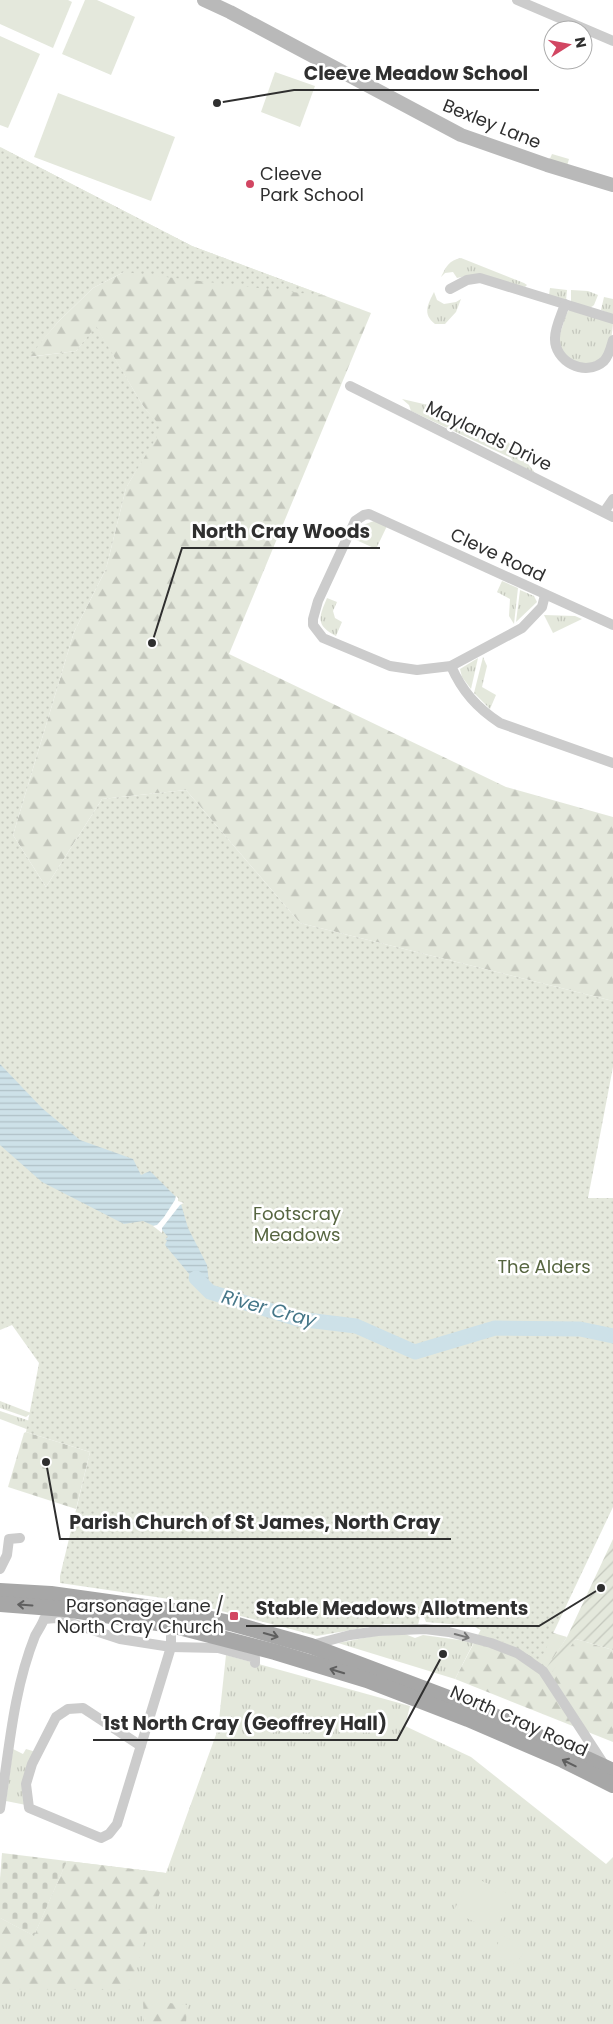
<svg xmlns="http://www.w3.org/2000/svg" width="613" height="2024" font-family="Poppins,sans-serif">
	<defs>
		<pattern id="grass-tufts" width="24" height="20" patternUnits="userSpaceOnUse" patternTransform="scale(1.25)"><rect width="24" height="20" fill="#e4e8dc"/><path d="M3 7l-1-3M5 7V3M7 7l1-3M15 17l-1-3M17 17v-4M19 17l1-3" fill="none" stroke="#c4c7bd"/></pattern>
		<pattern id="forest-firs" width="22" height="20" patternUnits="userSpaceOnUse" patternTransform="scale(1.25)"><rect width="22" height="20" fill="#e4e8dc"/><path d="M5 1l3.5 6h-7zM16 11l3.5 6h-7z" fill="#c4c7bd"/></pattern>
		<pattern id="cemetery-stones" width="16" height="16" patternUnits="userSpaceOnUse" patternTransform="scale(1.25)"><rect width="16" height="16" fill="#e4e8dc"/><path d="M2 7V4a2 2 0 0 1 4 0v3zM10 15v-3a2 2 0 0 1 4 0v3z" fill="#c4c7bd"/></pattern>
		<pattern id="park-dots" width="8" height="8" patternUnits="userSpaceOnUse" patternTransform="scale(1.25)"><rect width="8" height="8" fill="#e4e8dc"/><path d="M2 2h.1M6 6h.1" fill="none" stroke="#c4c7bd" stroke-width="1.8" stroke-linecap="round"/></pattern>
		<pattern id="garden-furrows" width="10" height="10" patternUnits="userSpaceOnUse" patternTransform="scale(1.25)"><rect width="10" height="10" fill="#e4e8dc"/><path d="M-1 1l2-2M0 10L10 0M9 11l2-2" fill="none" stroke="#c4c7bd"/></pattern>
		<pattern id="water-rules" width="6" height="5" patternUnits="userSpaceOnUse" patternTransform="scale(1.25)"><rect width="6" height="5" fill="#cde1e8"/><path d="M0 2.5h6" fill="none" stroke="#b0c1c7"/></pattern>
	</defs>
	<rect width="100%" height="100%" fill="#fff"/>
	<!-- grass -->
	<g fill="url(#grass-tufts)">
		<polygon points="552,154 569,159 567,166 549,161"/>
		<path d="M461,258l63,25 3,2 -2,2 -59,-11 -9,2 -4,-6 -8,1 -4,4c5,-10 8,-17 20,-19z"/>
		<polygon points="550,288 567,290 566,301 549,295"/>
		<polygon points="571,290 588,291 598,295 594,305 590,308 571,302"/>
		<path d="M434,292l3,8 7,4 12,-2 5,-3 -5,13 -11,12h-10c-13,-10 -7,-20 -1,-32z"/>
		<polygon points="604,297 613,299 613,315 601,310"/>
		<path d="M569,310l44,11c0,10 -3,29 -10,37 -14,14 -45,1 -44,-19 0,-3 2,-8 3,-11 2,-6 3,-13 7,-18z"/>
		<polygon points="402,399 428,405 500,435 520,453 535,473 513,462 511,458 411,411 409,405"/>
		<polygon points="374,521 387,526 376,549 354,539 363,525"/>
		<polygon points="502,581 518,588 514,624 509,616 510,599 497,592"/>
		<polygon points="520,590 534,596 537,602 516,622"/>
		<path d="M327,598l10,4 -4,9 2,7 7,4 -6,14c-21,-11 -17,-19 -9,-38z"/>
		<polygon points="544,615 575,616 582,619 553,633"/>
		<polygon points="483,657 487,666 482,687 496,695 490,709 474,693"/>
		<polygon points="478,658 471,689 462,677 460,669"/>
		<polygon points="0,1401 31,1413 26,1417 0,1408"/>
		<polygon points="0,1411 30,1421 37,1433 0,1419"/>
		<polygon points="405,1634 415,1638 423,1635 474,1642 455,1679 338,1643 374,1636"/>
		<polygon points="226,1655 410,1706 405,1726 471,1757 606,1864 613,1857 613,2024 0,2024 0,1918 34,1936 67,1861 166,1873 218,1729"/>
		<polygon points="13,1749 23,1754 26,1749 36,1752 26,1805 6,1801"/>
	</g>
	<!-- forest -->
	<g fill="url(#forest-firs)">
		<polygon points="0,147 192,246 371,313 229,654 506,787 613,817 613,1001 300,923 186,790 102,799 46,887 13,835 74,632 106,569 126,488 161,428 143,406 96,327 76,351 28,357 58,322 93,288 124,272"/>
		<polygon points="489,1614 567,1637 548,1667 576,1639 613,1650 613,1742 455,1679"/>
		<polygon points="67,1861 166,1873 129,1990 2,1989 0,1918 34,1936"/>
		<polygon points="143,2000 187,2005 186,2024 144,2024"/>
	</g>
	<!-- cemetery -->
	<g fill="url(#cemetery-stones)">
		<polygon points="26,1432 90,1452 76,1509 8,1487 24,1433"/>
		<polygon points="2,1853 67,1861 34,1936 0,1918 0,1879"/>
	</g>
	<!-- park -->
	<polygon fill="url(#park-dots)" points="0,147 192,246 326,296 124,272 93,288 58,322 29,357 76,351 96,326 143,406 162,428 126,488 106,569 74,632 13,835 46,887 102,799 186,790 300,923 613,1001 613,1067 588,1198 613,1198 613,1507 540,1661 473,1626 426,1622 424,1617 420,1617 418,1625 385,1624 317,1636 183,1601 60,1583 60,1576 90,1452 26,1432 39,1363 12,1325 0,1330"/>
	<!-- garden -->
	<polygon fill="url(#garden-furrows)" points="613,1539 613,1650 576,1639 552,1672 547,1667 567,1637"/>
	<!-- pitch -->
	<g fill="#e4e8dc">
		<polygon points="0,0 68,0 72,2 53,48 0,24"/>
		<polygon points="85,0 97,0 135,17 111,75 62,54"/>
		<polygon points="0,36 40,54 8,128 0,125"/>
		<polygon points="275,72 315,86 300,127 261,112"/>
		<polygon points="58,93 175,137 151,201 34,157"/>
		<polygon points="472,1876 513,1896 495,1931 453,1912"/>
		<polygon points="502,1935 526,1948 516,1965 493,1953"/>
	</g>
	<!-- water -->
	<polygon fill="url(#water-rules)" points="0,1064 42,1108 80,1140 133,1159 141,1175 150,1171 176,1197 175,1202 179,1205 181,1204 188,1228 207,1265 210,1292 200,1287 165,1245 167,1240 165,1239 168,1237 158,1225 154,1226 143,1221 124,1224 42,1182 0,1145"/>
	<!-- pier -->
	<polygon fill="#fff" points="176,1196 178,1198 178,1201 184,1203 180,1205 162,1228 162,1233 153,1226 157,1225 164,1217 175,1200"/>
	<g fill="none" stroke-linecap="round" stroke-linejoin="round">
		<!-- river -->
		<polyline stroke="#cde1e8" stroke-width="15" points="196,1278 210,1292 298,1319 356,1326 415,1352 495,1328 580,1329 613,1336"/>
		<!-- street -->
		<g stroke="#ccc" stroke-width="10">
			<polyline points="517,0 613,41"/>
			<polyline points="450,289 467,280 480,278 613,319"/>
			<path d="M565,304c-3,10 -10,23 -10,34 -1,23 30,40 49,23 5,-5 7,-14 9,-21"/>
			<polyline points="350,386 613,517"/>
			<polyline points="604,512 613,499"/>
			<polyline points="545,595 542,607 522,628 451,666 417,670 390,666 323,638 313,625 313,619 318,601 355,521 364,515 369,514 613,625"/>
			<path d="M451,666c11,25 26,42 49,57l113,40"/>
			<polyline points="0,1569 7,1555 9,1539 20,1538"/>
			<polyline points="312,1645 350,1635 378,1631 425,1629 449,1632 491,1643 517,1653 543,1671 605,1766"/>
			<polyline points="141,1746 83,1708 68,1709 56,1717 32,1764 26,1784 29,1808 101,1838 109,1834 117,1824 171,1647 171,1625"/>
			<path d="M0,1809c9,-58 13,-118 35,-173 3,-6 7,-11 9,-17l12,-1 64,21 51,8 47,1 37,10v5"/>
		</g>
		<!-- secondary -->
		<polyline stroke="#b9b9b9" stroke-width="14" points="204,0 230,12 461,135 547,165 613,185"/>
		<!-- primary -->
		<g stroke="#a7a7a7" stroke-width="16">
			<polyline points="0,1591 51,1594 180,1612 234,1624 311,1646 488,1713 613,1771"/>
			<polyline points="0,1604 65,1609 171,1625 275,1652 367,1680 468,1719 563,1760 613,1785"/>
		</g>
	</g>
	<!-- one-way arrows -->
	<defs><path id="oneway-shaft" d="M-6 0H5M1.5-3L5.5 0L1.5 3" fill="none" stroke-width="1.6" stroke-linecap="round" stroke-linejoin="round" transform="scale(1.25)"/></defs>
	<g stroke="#5f5f5f">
		<use href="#oneway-shaft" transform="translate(25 1605) rotate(-176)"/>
		<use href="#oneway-shaft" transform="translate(271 1635) rotate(16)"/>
		<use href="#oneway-shaft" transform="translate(337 1671) rotate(-163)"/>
		<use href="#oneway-shaft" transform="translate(569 1763) rotate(-154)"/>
	</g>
	<use stroke="#767676" href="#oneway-shaft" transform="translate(462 1636) rotate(15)"/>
	<!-- markers -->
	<g fill="#d24662" stroke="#fff" stroke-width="2">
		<circle cx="250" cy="184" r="5"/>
		<rect x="229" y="1611" width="10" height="10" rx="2.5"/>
	</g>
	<g text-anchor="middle" stroke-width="5" stroke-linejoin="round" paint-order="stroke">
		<!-- street labels -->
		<g font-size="18" fill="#2f2f2f" stroke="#fff">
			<text transform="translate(492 124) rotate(22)" y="6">Bexley Lane</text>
			<text transform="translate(489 436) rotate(26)" y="6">Maylands Drive</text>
			<text transform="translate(498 555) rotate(25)" y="6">Cleve Road</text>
			<text transform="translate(519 1721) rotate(24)" y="6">North Cray Road</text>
		</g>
		<!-- poi labels -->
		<g font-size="18" fill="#2f2f2f" stroke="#fff" text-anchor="start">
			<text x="260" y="180">Cleeve<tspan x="260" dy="21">Park School</tspan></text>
			<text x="224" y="1612" text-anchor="end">Parsonage Lane /<tspan x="224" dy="21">North Cray Church</tspan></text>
		</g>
		<!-- park labels -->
		<g font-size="18" fill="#576641" stroke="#fff">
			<text x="297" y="1220">Footscray<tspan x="297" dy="21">Meadows</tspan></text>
			<text x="544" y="1273">The Alders</text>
		</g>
		<!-- water labels -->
		<g font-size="19" font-style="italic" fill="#467789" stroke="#fff">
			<text transform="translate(269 1308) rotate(15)" y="7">River Cray</text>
		</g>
	</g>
	<!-- callouts -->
	<path fill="none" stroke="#2f2f2f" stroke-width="2" d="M217 103L294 90H539M152 643L182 548H380M46 1462L60 1539H451M601 1588L539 1626H246M443 1654L397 1740H93"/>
	<g fill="#2f2f2f" stroke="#fff" stroke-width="2">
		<circle cx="217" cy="103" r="5"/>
		<circle cx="152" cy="643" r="5"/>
		<circle cx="46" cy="1462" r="5"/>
		<circle cx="601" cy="1588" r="5"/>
		<circle cx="443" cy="1654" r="5"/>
	</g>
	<g font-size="19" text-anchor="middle" font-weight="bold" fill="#2f2f2f" stroke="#fff" stroke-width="5" stroke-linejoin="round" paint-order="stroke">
		<text x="416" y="80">Cleeve Meadow School</text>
		<text x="281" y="538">North Cray Woods</text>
		<text x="255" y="1529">Parish Church of St James, North Cray</text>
		<text x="392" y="1615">Stable Meadows Allotments</text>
		<text x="245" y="1730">1st North Cray (Geoffrey Hall)</text>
	</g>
	<!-- north arrow -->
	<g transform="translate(568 45) rotate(79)"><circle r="24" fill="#ffffff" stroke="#acacac"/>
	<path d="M0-4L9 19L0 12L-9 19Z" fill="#d24662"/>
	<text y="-8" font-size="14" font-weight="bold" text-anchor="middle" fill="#2f2f2f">N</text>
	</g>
</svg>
